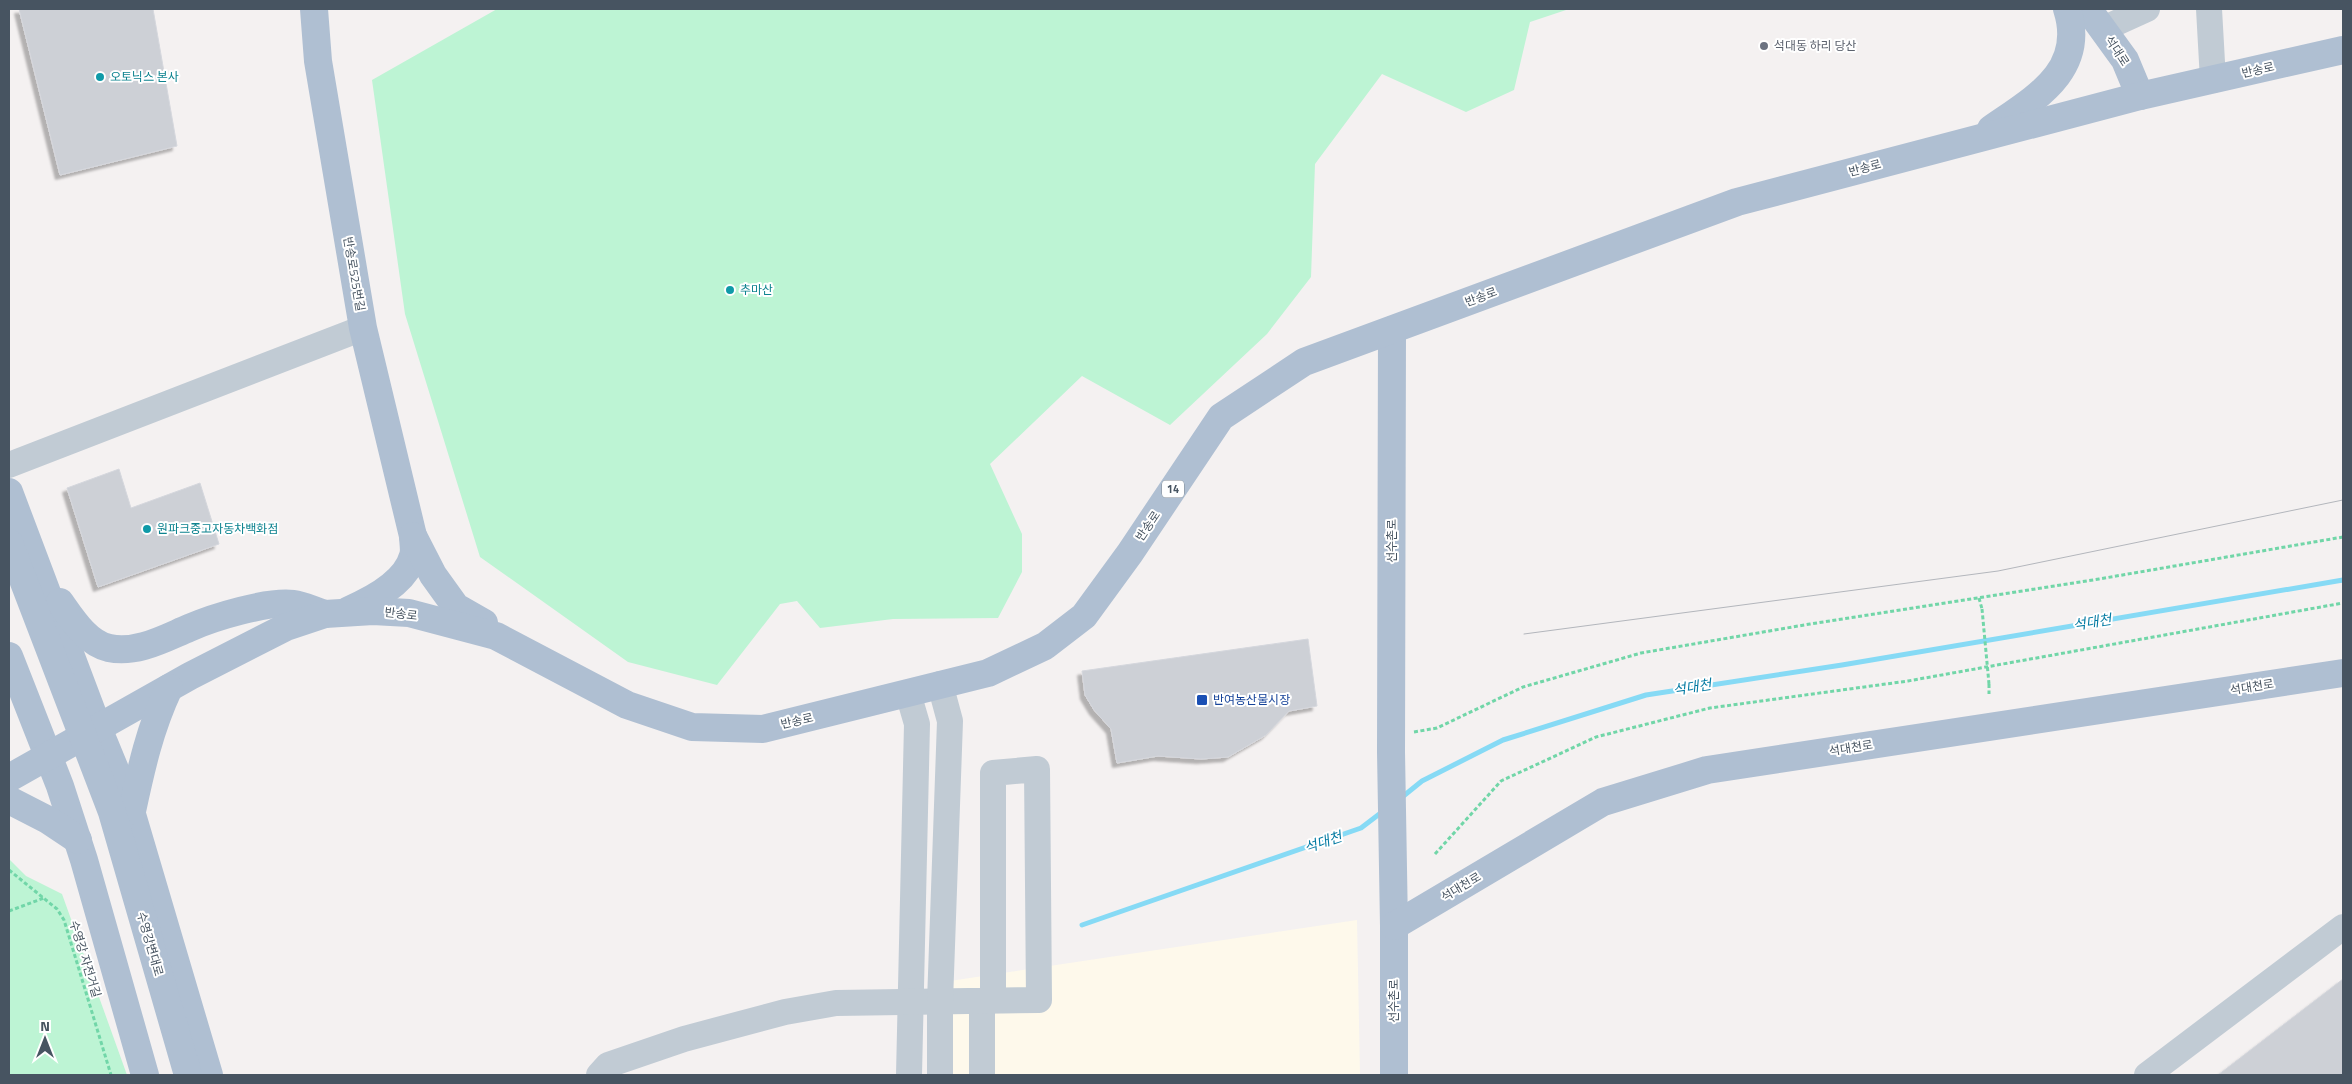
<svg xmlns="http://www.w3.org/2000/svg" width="2352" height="1084" font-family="'Titillium Web','Noto Sans KR',sans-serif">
	<defs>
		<filter id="shadow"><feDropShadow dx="-4.5" dy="4.5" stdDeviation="1" flood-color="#0004"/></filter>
	</defs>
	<rect width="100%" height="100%" fill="#f4f1f1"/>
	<!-- commercial -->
	<polygon fill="#fef9eb" points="1357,920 1360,1075 952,1075 950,981"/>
	<!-- green -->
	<g fill="#bdf4d4">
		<polygon points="497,9 1569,9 1530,22 1514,90 1466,112 1382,74 1315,164 1311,277 1267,334 1170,425 1082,376 990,464 1022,534 1022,572 998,618 893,619 820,628 797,601 780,604 717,685 628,662 480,557 405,314 372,80"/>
		<polygon points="9,859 26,876 62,894 127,1075 9,1075"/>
	</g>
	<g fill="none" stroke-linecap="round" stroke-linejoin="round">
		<!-- stream -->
		<g stroke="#86daf5" stroke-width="5">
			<polyline points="1401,798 1422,781 1503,740 1646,695 1842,665 2343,580"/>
			<polyline points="1082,925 1361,828 1382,812"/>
		</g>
	</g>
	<!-- building -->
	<g fill="#cdd0d6" stroke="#d5d7dd" filter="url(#shadow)">
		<polygon points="19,9 153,9 177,146 60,175"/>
		<polygon points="119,469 131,508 200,483 219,544 98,587 67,488"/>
		<polygon points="1308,639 1317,706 1289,711 1266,735 1228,757 1201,759 1158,756 1117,763 1111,729 1094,710 1085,695 1082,671"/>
		<polygon points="2343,979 2343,1075 2218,1075"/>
	</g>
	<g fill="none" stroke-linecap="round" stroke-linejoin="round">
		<!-- path -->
		<g stroke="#71d6a8" stroke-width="3" stroke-dasharray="4 2.5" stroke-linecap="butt">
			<polyline points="1979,598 1982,609"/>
			<polyline points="1989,684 1989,694"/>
			<polyline points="1414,732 1437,728 1523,687 1641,653 1810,624 2099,579 2343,537"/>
			<polyline points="1435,854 1501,781 1596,737 1710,708 1908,681 2343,603"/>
			<polyline points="9,870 57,909 64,920 111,1075"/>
			<polyline points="9,911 44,898"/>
		</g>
		<!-- minor -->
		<g stroke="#c1cbd4" stroke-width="26">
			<polyline points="2209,9 2213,80"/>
			<polyline points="2103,29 2147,9"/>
			<polyline points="9,465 363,328"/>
			<polyline points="908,693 917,724 909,1075"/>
			<polyline points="982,1002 982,1075"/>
			<polyline points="599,1075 608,1065 684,1039 785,1012 836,1003 1039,1000 1037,769 993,773 993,1001"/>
			<polyline points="940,1075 940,1002 950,721 940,684"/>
			<polyline points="2147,1075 2343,927"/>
		</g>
		<!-- major -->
		<g stroke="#afbfd2" stroke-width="28">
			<path d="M314,9l4,52 45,267 50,208c0,6 2,14 0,20 -7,26 -41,44 -64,54"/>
			<polyline points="2088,9 2125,60 2140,96"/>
			<path d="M1991,129c43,-30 96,-58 76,-120"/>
			<polyline points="1392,330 1391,752 1394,926 1394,1075"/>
			<polyline points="9,492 98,728 128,801 209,1075"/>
			<polyline points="413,536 433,575 456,607 484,623"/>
			<path d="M60,602c12,17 27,41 49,46 28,6 56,-10 80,-20 25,-11 78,-27 104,-24 10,1 22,7 32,10"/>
			<polyline points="9,656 60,786 84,860 145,1075"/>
			<polyline points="9,778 190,676 286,627 325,614 373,611 409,613 496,636 627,705 692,727 763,729 988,673 1045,646 1084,616 1130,553 1221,417 1304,362 1737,202 2140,96 2343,50"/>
			<polyline points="9,800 48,820 78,840"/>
			<path d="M132,811c9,-42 18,-83 37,-123"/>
			<polyline points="1394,926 1603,802 1707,770 2343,673"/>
		</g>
		<!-- tram -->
		<polyline stroke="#b3b6bc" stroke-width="1" points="1524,634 1998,571 2343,500"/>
		<!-- path-bridge -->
		<polyline stroke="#71d6a8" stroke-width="3" stroke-dasharray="4 2.5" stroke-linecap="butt" points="1982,609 1989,684"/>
		<!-- major-bridge -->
		<polyline stroke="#afbfd2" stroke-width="28" points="9,543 112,812 188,1075"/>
	</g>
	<!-- markers -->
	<circle fill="#6b7280" stroke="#fff" stroke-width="2" cx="1764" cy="46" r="5"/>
	<g fill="#0f9aa8" stroke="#fff" stroke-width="2">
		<circle cx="100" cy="77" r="5"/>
		<circle cx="730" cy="290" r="5"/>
		<circle cx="147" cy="529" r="5"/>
	</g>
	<rect fill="#1a4fb4" stroke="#fff" stroke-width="2" x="1196" y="694" width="12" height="12" rx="2.5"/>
	<g text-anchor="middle" stroke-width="4" stroke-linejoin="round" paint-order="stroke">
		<!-- shield labels -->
		<rect fill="#fff" stroke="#7e8790" stroke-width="1" x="1162" y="480.5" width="22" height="17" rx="4"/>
		<g font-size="11" font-weight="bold" fill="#475461">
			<text x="1173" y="493">14</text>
		</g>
		<!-- worship labels -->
		<g font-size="12" fill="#5b616d" stroke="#fff" text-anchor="start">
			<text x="1774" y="50">석대동 하리 당산</text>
		</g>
		<!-- street labels -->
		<g font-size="12" fill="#475461" stroke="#fff">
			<text transform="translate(2117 51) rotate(57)" y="4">석대로</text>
			<text transform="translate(2258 70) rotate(-13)" y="4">반송로</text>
			<text transform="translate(1865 168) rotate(-15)" y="4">반송로</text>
			<text transform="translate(354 274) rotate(80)" y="4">반송로525번길</text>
			<text transform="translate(1481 297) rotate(-20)" y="4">반송로</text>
			<text transform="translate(1148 526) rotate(-56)" y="4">반송로</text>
			<text transform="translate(1392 541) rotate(-90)" y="4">선수촌로</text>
			<text transform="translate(401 614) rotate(7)" y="4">반송로</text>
			<text transform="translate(2252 687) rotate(-9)" y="4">석대천로</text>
			<text transform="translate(797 721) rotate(-13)" y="4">반송로</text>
			<text transform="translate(1851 748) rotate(-9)" y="4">석대천로</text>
			<text transform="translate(1461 887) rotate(-31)" y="4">석대천로</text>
			<text transform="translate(150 944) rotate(74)" y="4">수영강변대로</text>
			<text transform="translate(85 959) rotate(73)" y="4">수영강 자전거길</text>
			<text transform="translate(1394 1001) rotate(-90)" y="4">선수촌로</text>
		</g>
		<!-- culture labels -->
		<g font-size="12" fill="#0d838f" stroke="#fff" text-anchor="start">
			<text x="110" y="81">오토닉스 본사</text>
			<text x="740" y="294">추마산</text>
			<text x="157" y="533">원파크중고자동차백화점</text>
		</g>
		<!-- transit labels -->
		<g font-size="12" fill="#164399" stroke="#fff" text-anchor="start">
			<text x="1213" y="704">반여농산물시장</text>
		</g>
		<!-- water labels -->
		<g font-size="14" font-style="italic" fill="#037aa2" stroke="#fff">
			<text transform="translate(2092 622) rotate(-9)" y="5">석대천</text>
			<text transform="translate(1692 687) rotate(-9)" y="5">석대천</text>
			<text transform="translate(1323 842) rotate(-19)" y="5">석대천</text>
		</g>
	</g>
	<!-- border -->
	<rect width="2352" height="1084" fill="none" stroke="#475461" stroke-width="20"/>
	<!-- north arrow -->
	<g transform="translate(45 1039)" stroke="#ffffff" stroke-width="4" paint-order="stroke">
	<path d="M0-4L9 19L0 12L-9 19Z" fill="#475461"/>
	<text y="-8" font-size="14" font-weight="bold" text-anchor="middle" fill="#475461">N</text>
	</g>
</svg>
